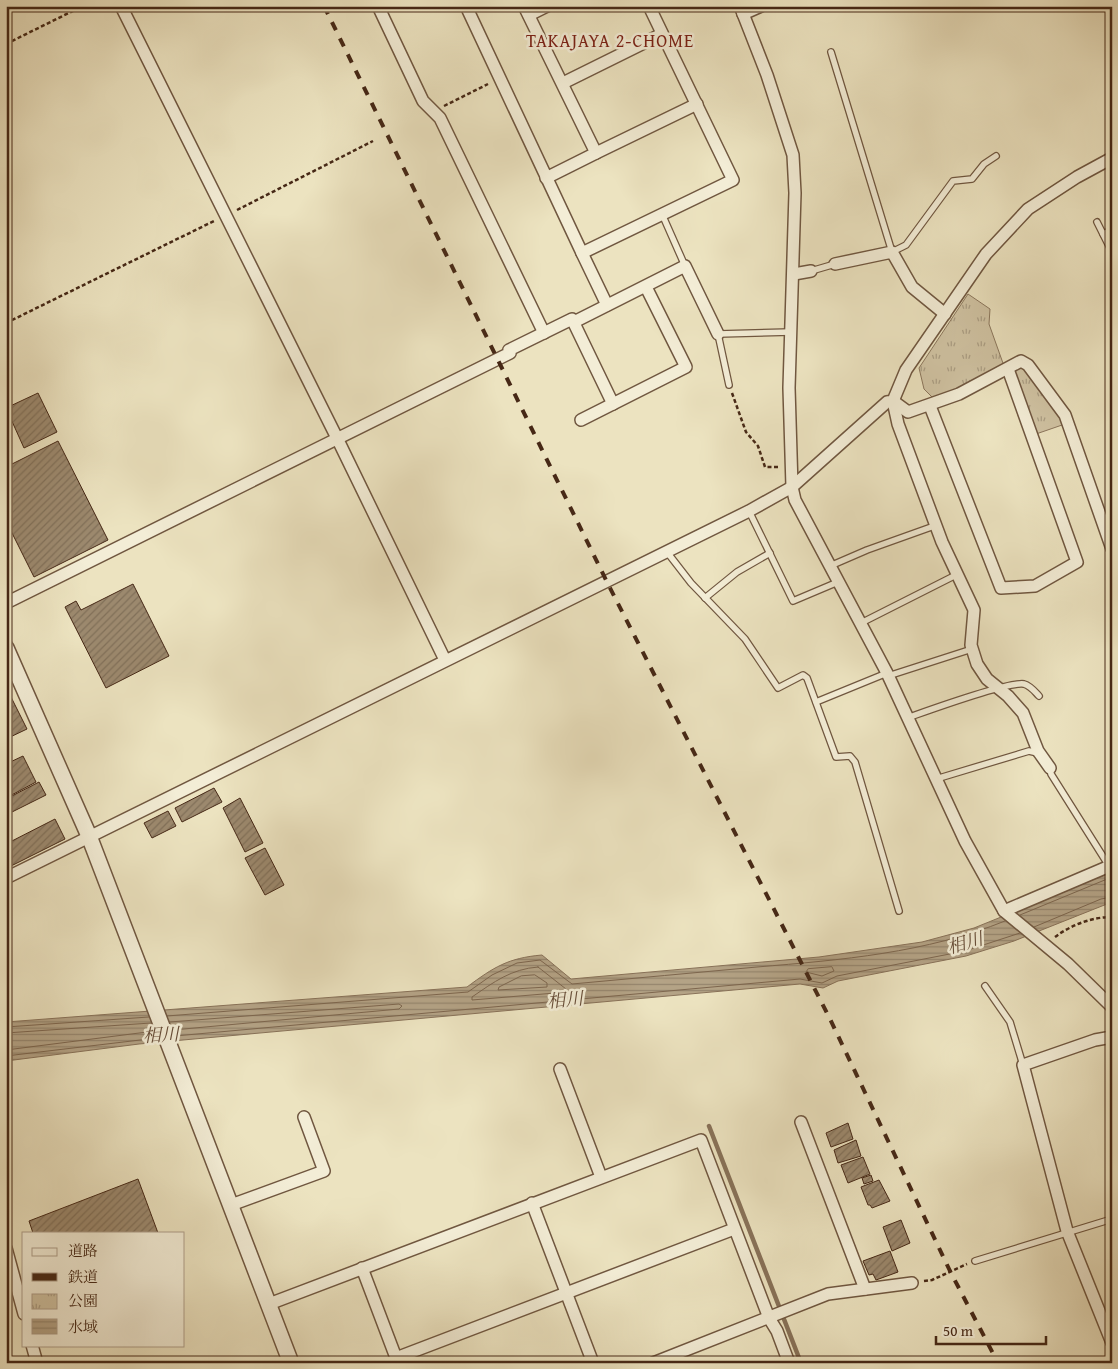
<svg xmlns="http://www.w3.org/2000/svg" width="1118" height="1369" font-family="'Gentium Book Plus','Noto Serif JP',serif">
	<defs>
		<pattern id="park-tufts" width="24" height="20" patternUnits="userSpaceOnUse" patternTransform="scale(1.25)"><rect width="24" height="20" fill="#d0c3a3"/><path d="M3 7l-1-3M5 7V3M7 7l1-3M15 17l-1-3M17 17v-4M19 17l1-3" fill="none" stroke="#ab9e84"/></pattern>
		<pattern id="water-rules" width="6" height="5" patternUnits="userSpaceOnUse" patternTransform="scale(1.25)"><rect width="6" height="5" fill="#b4a386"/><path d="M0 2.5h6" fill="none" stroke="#94856d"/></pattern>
		<pattern id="building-hatch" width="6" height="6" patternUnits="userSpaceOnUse" patternTransform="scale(1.25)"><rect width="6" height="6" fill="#9c896e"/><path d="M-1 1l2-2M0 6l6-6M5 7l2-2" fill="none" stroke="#817059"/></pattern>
	</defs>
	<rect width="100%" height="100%" fill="#ece3c0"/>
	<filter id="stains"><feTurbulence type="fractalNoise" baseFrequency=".004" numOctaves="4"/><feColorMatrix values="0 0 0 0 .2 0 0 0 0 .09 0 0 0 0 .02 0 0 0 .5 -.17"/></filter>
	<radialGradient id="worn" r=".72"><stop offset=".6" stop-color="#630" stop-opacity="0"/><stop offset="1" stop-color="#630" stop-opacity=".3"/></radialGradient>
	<!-- park -->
	<g fill="url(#park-tufts)" stroke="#8b765c">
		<polygon points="968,294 990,309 989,324 1004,366 935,400 924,389 919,368"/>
		<polygon points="1024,366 1065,424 1036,434 1014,369"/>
	</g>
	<!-- water -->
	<path fill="url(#water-rules)" stroke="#887259" d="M1112,872v30l-98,39 -48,15 -128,25 -15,7 -23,-4 -661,60 -133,17v-39l461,-35c27,-20 41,-29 75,-32l29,24 248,-22 103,-15 52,-14z"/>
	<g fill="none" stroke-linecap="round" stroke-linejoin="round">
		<!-- shore -->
		<g stroke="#7d664e" stroke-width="1">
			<polyline points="1020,915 1112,877"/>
			<polyline points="1034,927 1101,899 1112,897"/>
			<path d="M538,967l28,22 1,3 -95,8v-3c22,-15 39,-28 66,-30z"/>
			<polygon points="832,967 834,971 822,976 806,972 808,969"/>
			<polygon points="535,975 547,983 547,987 498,990 499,987 521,976"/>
			<path d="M167,1016l301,-24 24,-17 25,-12 23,-3 32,24c62,-6 123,-11 185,-17 84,-7 169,-14 248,-46"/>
			<polyline points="170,1022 399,1004 402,1006 399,1009 173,1030"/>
			<polyline points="6,1027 149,1017"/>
			<polyline points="6,1033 151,1023"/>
			<polyline points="175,1036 800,979 822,983 837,976 965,951 1020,933"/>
			<polyline points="6,1050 155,1031"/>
			<polyline points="6,1056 157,1038"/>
		</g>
		<!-- stream -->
		<polyline stroke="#887259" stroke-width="4.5" points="709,1126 801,1363"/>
	</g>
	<!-- building -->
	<g fill="url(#building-hatch)" stroke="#462816">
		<polygon points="38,393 57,432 24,448 6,408"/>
		<polygon points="58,441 108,540 34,577 6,521 6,467"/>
		<polygon points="133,584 169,656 106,688 65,607 76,601 81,610"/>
		<polygon points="6,687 27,729 6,739"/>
		<polygon points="23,756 36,782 6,798 6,764"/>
		<polygon points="39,782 46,795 6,815 6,799"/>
		<polygon points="214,788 222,802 182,822 175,808"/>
		<polygon points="240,798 263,843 245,852 223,808"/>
		<polygon points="168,811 176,826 152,838 144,823"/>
		<polygon points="55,819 65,839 7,868 6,844"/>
		<polygon points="265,848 284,885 265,895 245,858"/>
		<polygon points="848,1123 853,1139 831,1147 826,1133"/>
		<polygon points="856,1140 861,1156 838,1163 834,1150"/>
		<polygon points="863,1157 870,1174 848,1183 841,1165"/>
		<polygon points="871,1175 873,1181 864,1184 862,1178"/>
		<polygon points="138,1179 158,1233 33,1233 29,1221"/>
		<polygon points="879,1180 890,1201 872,1208 870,1205 868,1205 861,1187"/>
		<polygon points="901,1220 910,1243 892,1251 883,1227"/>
		<polygon points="890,1251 898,1272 876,1280 873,1274 869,1275 863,1261"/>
	</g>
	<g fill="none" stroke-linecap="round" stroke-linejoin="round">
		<defs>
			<g id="service">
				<polyline points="831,52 892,252 906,245 953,181 972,179 984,164 996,156"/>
				<polyline points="662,214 685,266"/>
				<polyline points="1097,222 1112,252"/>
				<polyline points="1103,234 1112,230"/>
				<polyline points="811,271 835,264"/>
				<polyline points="729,385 718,334 791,332"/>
				<polyline points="749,511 793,601 838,582"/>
				<polyline points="667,552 691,583 745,639 778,688 803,675 807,678 836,757 850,756 855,762 899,911"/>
				<polyline points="830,566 867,550 937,525"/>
				<polyline points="705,598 737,572 770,553"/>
				<polyline points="861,623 956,575"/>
				<polyline points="888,676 972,649"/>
				<polyline points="816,702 887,673"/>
				<path d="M907,718c20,-7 102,-37 117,-34 7,2 11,8 15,12"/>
				<polyline points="1050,768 1051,774 1109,866"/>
				<polyline points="936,779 1029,751 1038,753"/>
				<polyline points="985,986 1010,1022 1023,1065"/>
				<polyline points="975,1261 1112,1219"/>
			</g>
			<g id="minor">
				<polyline points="121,6 337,438 445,660"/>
				<polyline points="378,6 423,101 440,118 544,333"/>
				<polyline points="466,6 582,253 733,180 649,6"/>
				<polyline points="524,6 596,153 546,178"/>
				<polyline points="740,6 767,75 793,155 795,193 789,388 792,487 795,500 887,673 965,841 1004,911 1068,964 1112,1007"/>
				<polyline points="743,14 761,6"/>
				<polyline points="529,15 547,6"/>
				<polyline points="563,83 662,34"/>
				<polyline points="596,153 697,104"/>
				<polyline points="582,253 607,305"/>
				<polyline points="835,264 892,252 912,287 945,314"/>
				<polyline points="794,274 811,271"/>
				<polyline points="574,322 685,266 718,334"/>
				<polyline points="893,401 898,424 942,542 974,610 971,645 977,664 987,679 1008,696 1023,713 1038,751 1050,768"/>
				<polyline points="893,401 908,412 959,394 1021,361 1028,365 1065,415 1112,549"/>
				<polyline points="930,406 1001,588 1035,586 1077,562 1008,369"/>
				<polyline points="581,420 686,367 646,287"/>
				<polyline points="6,603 510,353 509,350 572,319 613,404"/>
				<polyline points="6,878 749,511 792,487 887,402 893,401 906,370 986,254 1028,209 1077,177 1112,158"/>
				<polyline points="1004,911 1112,865"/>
				<polyline points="1112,1037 1095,1040 1023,1065 1067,1231 1112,1343"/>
				<polyline points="560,1069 601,1177"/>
				<polyline points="801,1122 865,1289"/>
				<polyline points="532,1203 593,1363"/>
				<polyline points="231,1205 324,1171 304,1117"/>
				<polyline points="6,1248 24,1314"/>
				<polyline points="362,1268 398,1363"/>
				<polyline points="269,1304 701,1140 769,1318 777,1331 789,1363"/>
				<polyline points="32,1345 37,1363"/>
				<polyline points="396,1358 734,1229"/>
				<polyline points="653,1363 828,1294 912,1283"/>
			</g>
			<polyline id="tertiary" points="6,648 89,836 291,1363"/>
		</defs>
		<!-- service casing -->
		<use href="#service" stroke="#705740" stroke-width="8"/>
		<!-- minor casing -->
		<use href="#minor" stroke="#705740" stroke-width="14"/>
		<!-- tertiary casing -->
		<use href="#tertiary" stroke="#705740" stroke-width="18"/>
		<!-- path -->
		<g stroke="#462816" stroke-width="2.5" stroke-dasharray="4 2.5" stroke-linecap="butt">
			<polyline points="6,44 83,6"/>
			<polyline points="444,106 488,84"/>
			<polyline points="237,210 373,141"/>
			<polyline points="6,323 216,220"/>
			<polyline points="732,393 746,432 758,446 765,467 780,467"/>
			<path d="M1055,937c16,-12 37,-20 57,-20"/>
			<polyline points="924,1281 932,1280 967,1264"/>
		</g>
		<!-- service -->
		<use href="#service" stroke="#f3edd6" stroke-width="5.5"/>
		<!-- minor -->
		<use href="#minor" stroke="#f3edd6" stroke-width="11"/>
		<!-- tertiary -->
		<use href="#tertiary" stroke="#f3edd6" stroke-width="15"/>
		<!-- rail -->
		<polyline stroke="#462816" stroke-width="4" stroke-dasharray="9 9" stroke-linecap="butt" points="324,6 607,582 830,1019 950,1271 998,1363"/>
	</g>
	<g text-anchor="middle" stroke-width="5" stroke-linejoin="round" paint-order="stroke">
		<!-- neighbourhood labels -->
		<g font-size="18" letter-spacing="1" fill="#7a1f14" stroke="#f3edd6">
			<text x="610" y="47">TAKAJAYA 2-CHOME</text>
		</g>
		<!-- water labels -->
		<g font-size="18" font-style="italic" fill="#674d38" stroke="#f3edd6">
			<text transform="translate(965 943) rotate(-16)" y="6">相川</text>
			<text transform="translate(565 1000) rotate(-6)" y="6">相川</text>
			<text transform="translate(161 1035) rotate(-3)" y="6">相川</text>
		</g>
	</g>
	<!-- margin -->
	<rect width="1118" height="1369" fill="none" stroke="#ece3c0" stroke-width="25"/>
	<rect x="8" y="8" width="1103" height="1354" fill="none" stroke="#462816" stroke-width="2.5"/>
	<rect x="12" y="12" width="1093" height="1344" fill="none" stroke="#462816"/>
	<!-- legend -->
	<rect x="22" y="1232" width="162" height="115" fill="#f3edd6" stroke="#ae9e89"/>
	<rect x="32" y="1248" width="25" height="8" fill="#f3edd6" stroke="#ae9e89"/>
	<text x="68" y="1256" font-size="15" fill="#462816">道路</text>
	<rect x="32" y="1273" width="25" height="8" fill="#462816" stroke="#ae9e89"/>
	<text x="68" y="1282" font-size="15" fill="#462816">鉄道</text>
	<rect x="32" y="1294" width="25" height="15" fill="url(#park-tufts)" stroke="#ae9e89"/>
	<text x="68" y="1306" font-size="15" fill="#462816">公園</text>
	<rect x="32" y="1319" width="25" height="15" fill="url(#water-rules)" stroke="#ae9e89"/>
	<text x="68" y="1332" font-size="15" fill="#462816">水域</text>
	<!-- scale -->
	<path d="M936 1336v8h110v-8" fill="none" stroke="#462816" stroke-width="2.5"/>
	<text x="943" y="1336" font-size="15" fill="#462816" stroke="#f3edd6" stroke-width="4" paint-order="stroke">50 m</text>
	<rect width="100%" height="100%" filter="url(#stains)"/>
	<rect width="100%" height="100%" fill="url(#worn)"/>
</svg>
